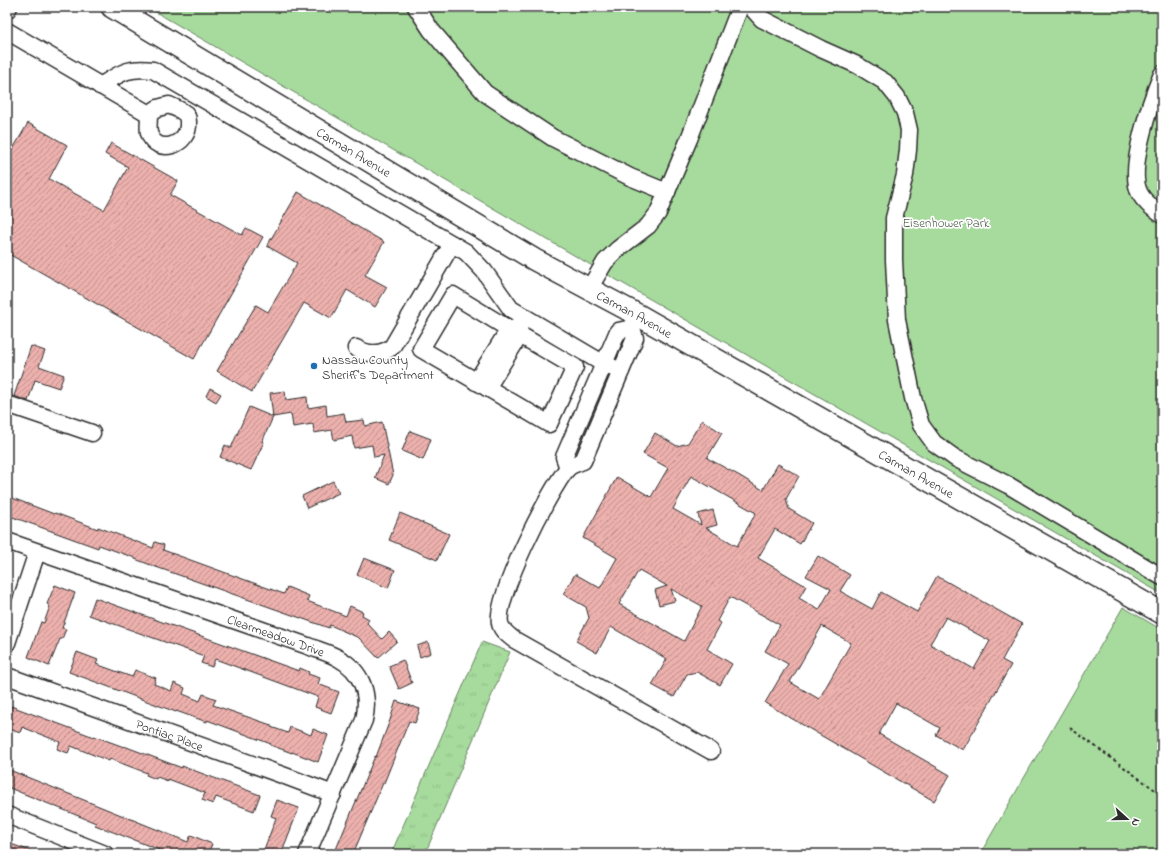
<svg xmlns="http://www.w3.org/2000/svg" width="1169" height="861" font-family="'Indie Flower',sans-serif">
	<defs>
		<pattern id="grass-tufts" width="24" height="20" patternUnits="userSpaceOnUse"><rect width="24" height="20" fill="#a7db9d"/><path d="M3 7l-1-3M5 7V3M7 7l1-3M15 17l-1-3M17 17v-4M19 17l1-3" fill="none" stroke="#90bc87"/></pattern>
		<pattern id="building-hatch" width="6" height="6" patternUnits="userSpaceOnUse"><rect width="6" height="6" fill="#ecb0ad"/><path d="M-1 1l2-2M0 6l6-6M5 7l2-2" fill="none" stroke="#bf8f8d"/></pattern>
	</defs>
	<rect width="100%" height="100%" fill="#fff"/>
	<filter id="ink" filterUnits="userSpaceOnUse"><feTurbulence type="fractalNoise" baseFrequency=".025" numOctaves="2"/><feDisplacementMap in="SourceGraphic" scale="8" xChannelSelector="R" yChannelSelector="G"/><feConvolveMatrix kernelMatrix="1 2 1 2 8 2 1 2 1" color-interpolation-filters="sRGB"/></filter>
	<g filter="url(#ink)">
		<!-- grass -->
		<polygon fill="url(#grass-tufts)" stroke="#698364" points="482,642 510,652 425,854 391,854"/>
		<!-- park -->
		<g fill="#a7db9d" stroke="#698364">
			<polygon points="147,7 1162,7 1162,594 596,268"/>
			<polygon points="1123,607 1162,630 1162,854 980,854"/>
		</g>
		<!-- building -->
		<g fill="url(#building-hatch)" stroke="#2b2b2b" fill-rule="evenodd">
			<polygon points="28,123 67,145 49,179 104,210 128,167 105,154 111,143 178,181 170,195 242,235 246,228 263,237 194,359 7,253 7,153 10,154"/>
			<polygon points="298,192 384,242 365,275 387,287 375,307 347,290 331,318 304,303 252,392 217,371 256,305 268,312 297,263 267,246"/>
			<polygon points="31,346 45,351 39,366 64,375 59,388 35,380 28,401 14,396"/>
			<polygon points="210,388 221,394 216,402 206,396"/>
			<polygon points="285,391 286,400 307,397 308,408 326,405 327,416 344,413 346,422 364,420 365,426 382,422 393,475 389,484 375,478 384,455 374,457 372,445 354,448 352,436 334,440 332,430 314,433 313,424 293,427 291,414 273,417 270,393"/>
			<polygon points="249,407 273,417 262,442 264,442 251,470 220,457 225,445 231,448"/>
			<path d="M702,420l20,13 -15,25 33,18 23,14 15,-26 21,12 -13,23 3,10 23,14 -12,21 -25,-15 -17,29 48,28 -7,12 20,12 12,-21 -25,-13 12,-20 32,19 -10,16 32,18 9,-17 36,20 20,-36 85,48 -20,36 9,5 -48,85 -27,-15 4,-7 -44,-25 -17,31 71,41 -16,26 -169,-98 23,-39 -23,-13 15,-26 -50,-28 -13,24 4,2 -14,26 25,15 -12,21 -23,-13 -10,2 -13,23 -22,-12 15,-26 -30,-17 -26,-15 -14,26 -21,-12 13,-23 -3,-11 -23,-13 12,-20 25,14 17,-30 -34,-20 20,-36 14,-25 34,20 17,-29 -25,-14 12,-21 22,13 11,-3zM691,476l65,37 -19,33 -31,-18 11,-3 -4,-15 -15,4 3,11 -28,-16zM639,570l28,16 -12,4 4,15 16,-4 -4,-12 31,17 -18,35 -65,-37zM946,617l44,24 -16,28 -44,-25zM822,626l29,17 -32,56 -29,-17z"/>
			<polygon points="410,431 431,439 423,460 402,451"/>
			<polygon points="333,481 339,493 307,508 302,496"/>
			<polygon points="7,496 54,514 55,513 98,529 98,527 153,548 155,542 164,545 163,550 284,594 287,587 309,596 307,601 346,616 350,606 363,612 362,615 369,619 367,623 382,639 389,632 397,641 378,658 359,638 330,625 329,628 156,567 135,559 135,558 99,545 98,548 7,515"/>
			<polygon points="400,513 449,534 437,560 389,540"/>
			<polygon points="364,558 395,570 388,588 357,575"/>
			<polygon points="55,585 75,593 62,628 66,629 62,639 60,639 49,666 28,657 41,622 44,623 50,606 47,604"/>
			<polygon points="95,598 299,671 300,668 309,672 308,674 320,678 318,684 339,692 331,713 315,707 318,697 215,659 212,667 201,663 204,656 89,615"/>
			<polygon points="428,642 431,653 420,657 417,646"/>
			<polygon points="77,652 98,660 96,664 132,677 135,670 156,678 154,684 171,691 174,683 185,688 183,694 200,701 203,694 216,699 213,705 271,725 271,727 288,733 290,727 311,735 313,729 328,735 318,762 292,752 292,753 270,745 271,744 207,720 207,722 176,711 176,712 69,672"/>
			<polygon points="403,660 412,683 399,689 389,666"/>
			<polygon points="396,701 420,709 415,723 409,721 384,783 383,783 353,854 334,854 375,756 376,757 390,720"/>
			<polygon points="11,706 94,737 94,736 124,747 124,746 182,768 182,766 260,795 254,811 216,797 213,804 202,800 205,793 168,779 168,781 157,777 156,779 146,775 147,773 110,759 109,761 71,746 68,753 57,749 60,742 22,727 20,733 7,728 7,717"/>
			<polygon points="7,769 188,842 191,835 212,844 208,854 170,854 95,825 96,823 7,787"/>
			<polygon points="277,800 299,808 281,854 268,854 263,852 276,818 271,816"/>
			<polygon points="11,844 36,853 35,854 7,854"/>
		</g>
		<g fill="none" stroke-linecap="round" stroke-linejoin="round">
			<defs>
				<g id="minor">
					<polyline points="416,7 431,30 485,93 553,138 630,177 667,192"/>
					<polyline points="751,7 762,19 821,49 857,65 885,82 897,97 905,113 909,130 908,150 905,175 894,218 894,260 897,320 913,398 921,425 934,443 955,458 1008,485 1162,577"/>
					<polyline points="7,10 9,7"/>
					<polyline points="7,31 149,114"/>
					<path d="M1162,74c-10,24 -36,96 -22,120 5,9 14,15 22,21"/>
					<path d="M100,86c21,-13 27,-19 53,-16l313,182 18,19 27,38 93,55 17,7"/>
					<path d="M169,105c4,2 10,4 14,7 4,2 5,6 5,10 2,24 -32,34 -39,11 -1,-6 0,-13 0,-19l9,-6z"/>
					<polyline points="589,289 605,262 618,249 648,226 658,213 689,139 740,7"/>
					<path d="M638,315l-6,13 3,10 -52,123c-5,2 -13,4 -16,8 -18,22 -72,128 -67,154 1,7 7,11 13,16l198,112"/>
					<polyline points="509,329 453,295 421,349 549,424 575,367 520,335"/>
					<path d="M356,348c12,7 25,7 36,-1l60,-103"/>
					<polyline points="476,382 509,329 519,326"/>
					<polyline points="487,388 520,335 519,326 520,324"/>
					<polyline points="7,404 92,433"/>
					<polyline points="568,468 564,457 618,331 632,328"/>
					<path id="s1" d="M7,541l301,105c10,4 21,7 30,12 24,13 32,36 26,62l-57,134"/>
					<polyline points="7,643 37,552"/>
					<path id="s2" d="M7,676l278,100 48,18"/>
					<polyline points="7,815 105,854"/>
				</g>
				<g id="major">
					<path id="s3" d="M112,7l423,253 103,55 524,298"/>
				</g>
			</defs>
			<!-- minor casing -->
			<use href="#minor" stroke="#2b2b2b" stroke-width="19"/>
			<!-- major casing -->
			<use href="#major" stroke="#2b2b2b" stroke-width="24"/>
			<!-- path -->
			<polyline stroke="#2b2b2b" stroke-width="2" stroke-dasharray="3 3" stroke-linecap="butt" points="1070,728 1162,795"/>
			<!-- minor -->
			<use href="#minor" stroke="#fff" stroke-width="16"/>
			<!-- major -->
			<use href="#major" stroke="#fff" stroke-width="21"/>
		</g>
	</g>
	<!-- markers -->
	<circle fill="#1f6fb2" stroke="#fff" stroke-width="1.5" cx="314" cy="366" r="4"/>
	<g text-anchor="middle" stroke-width="3.5" stroke-linejoin="round" paint-order="stroke">
		<!-- street labels -->
		<g font-size="13" fill="#2b2b2b" stroke="#fff">
			<text dy="5" stroke="none"><textPath href="#s3" startOffset="282">Carman Avenue</textPath></text>
			<text dy="5" stroke="none"><textPath href="#s3" startOffset="606">Carman Avenue</textPath></text>
			<text dy="5" stroke="none"><textPath href="#s3" startOffset="930">Carman Avenue</textPath></text>
			<text dy="5" stroke="none"><textPath href="#s1" startOffset="285">Clearmeadow Drive</textPath></text>
			<text dy="5" stroke="none"><textPath href="#s2" startOffset="173">Pontiac Place</textPath></text>
		</g>
		<!-- park labels -->
		<g font-size="13" fill="#50604d" stroke="#fff">
			<text x="946" y="227">Eisenhower Park</text>
		</g>
		<!-- poi labels -->
		<g font-size="13" fill="#2b2b2b" stroke="#fff" text-anchor="start">
			<text x="322" y="364">Nassau County<tspan x="322" dy="15">Sheriff's Department</tspan></text>
		</g>
	</g>
	<!-- margin -->
	<rect width="1169" height="861" fill="none" stroke="#fff" stroke-width="24"/>
	<rect x="12" y="12" width="1145" height="837" fill="none" stroke="#2b2b2b" stroke-width="1.5" filter="url(#ink)"/>
	<!-- north arrow -->
	<g transform="translate(1127 819) rotate(111)" stroke="#ffffff" stroke-width="3" paint-order="stroke">
	<path d="M0-3L7 15L0 10L-7 15Z" fill="#2b2b2b"/>
	<text y="-6" font-size="11" font-weight="bold" text-anchor="middle" fill="#2b2b2b">N</text>
	</g>
</svg>
